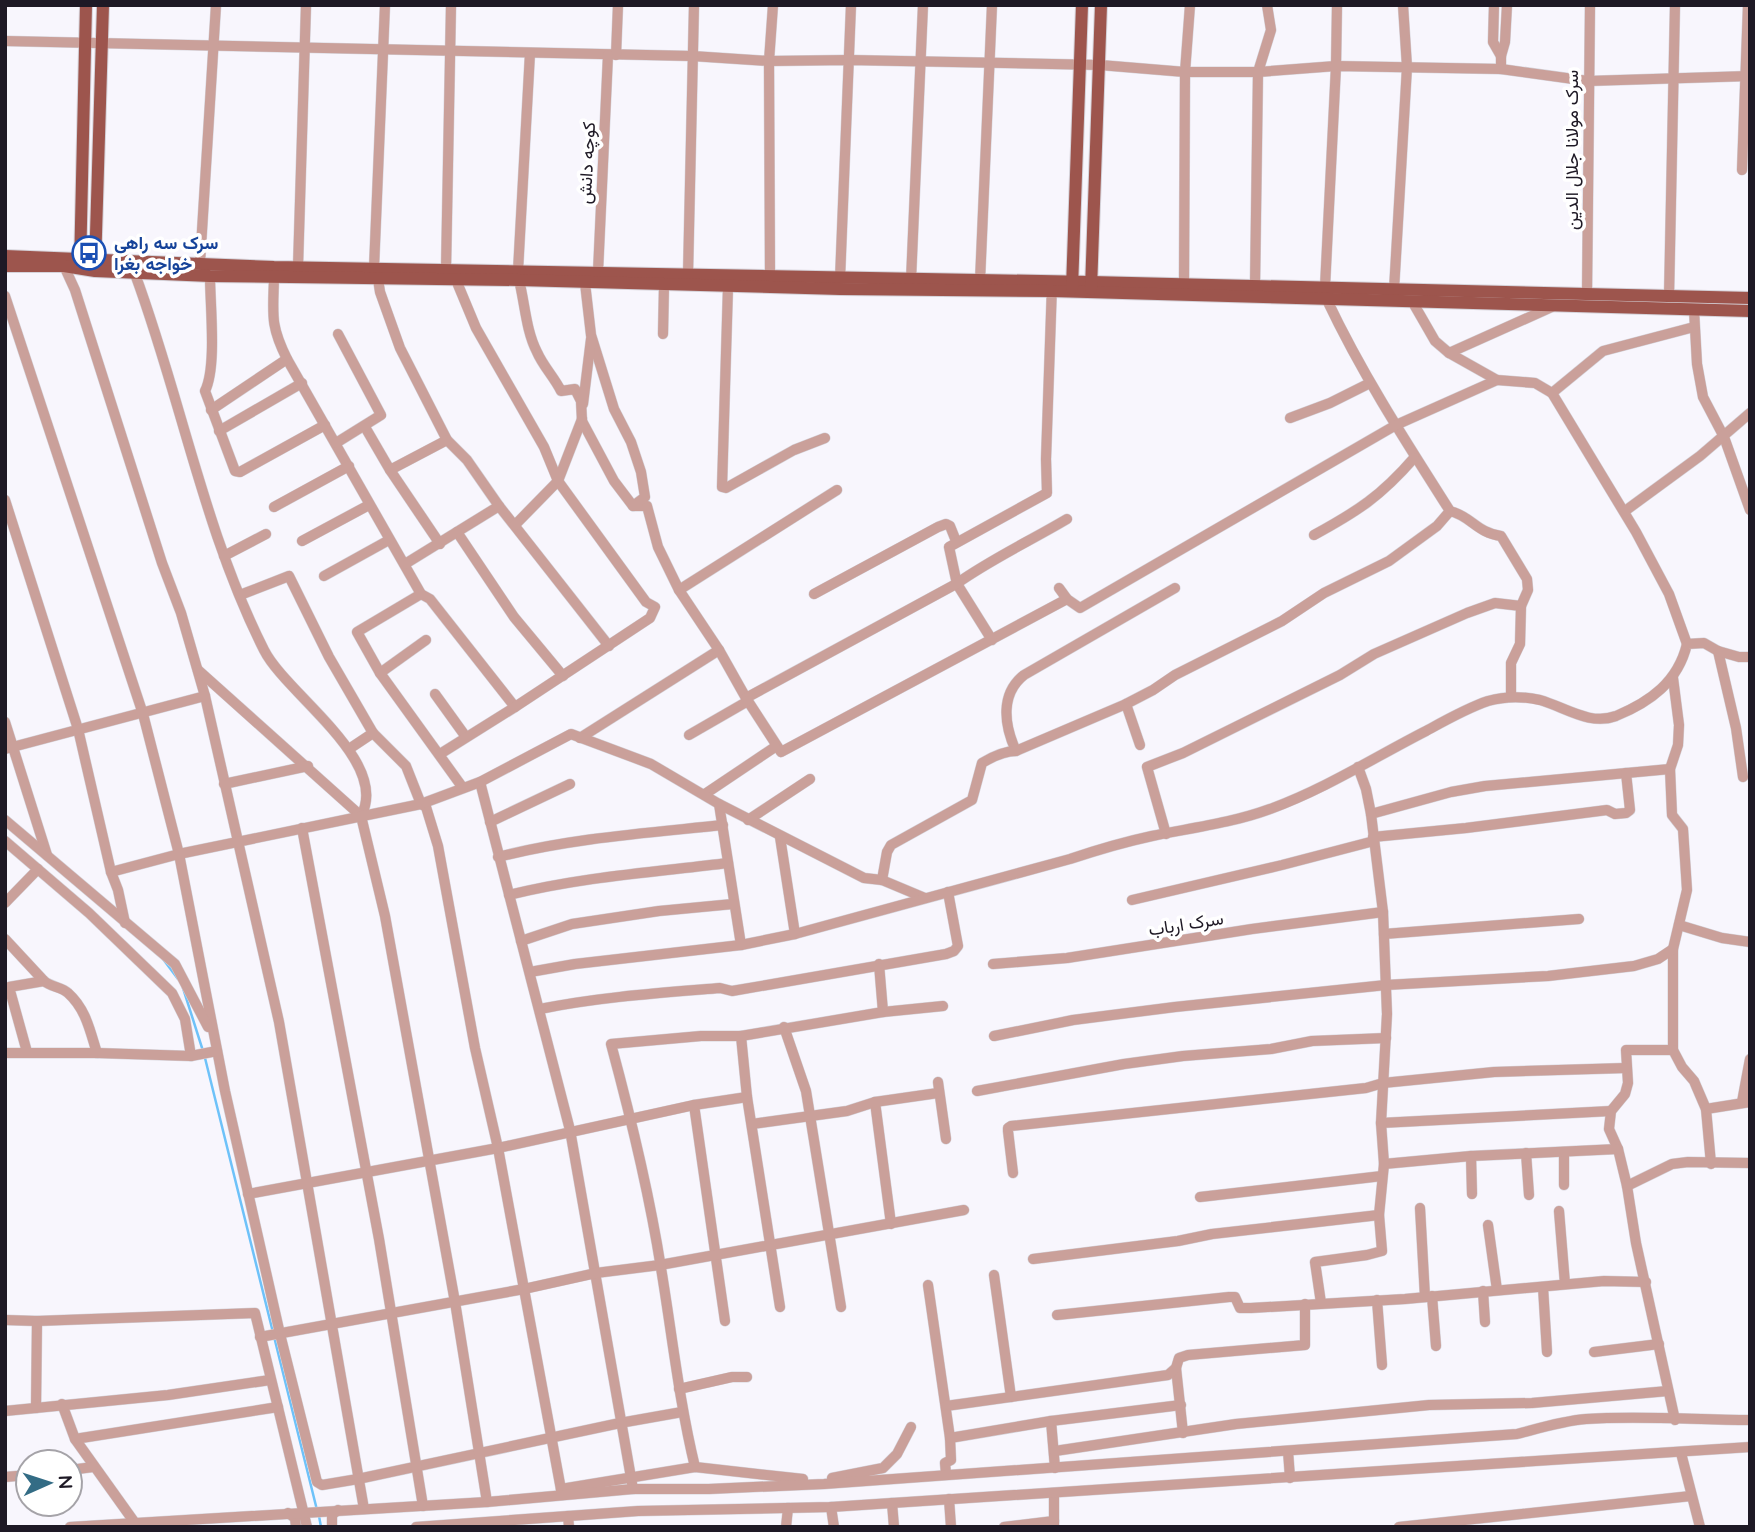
<svg xmlns="http://www.w3.org/2000/svg" width="1755" height="1532" font-family="Quicksand,Vazirmatn,sans-serif">
	<rect width="100%" height="100%" fill="#f8f6fd"/>
	<g fill="none" stroke-linecap="round" stroke-linejoin="round">
		<!-- stream -->
		<g stroke="#6ec2f9" stroke-width="2.5">
			<polyline points="163,959 178,979"/>
			<polyline points="183,988 203,1051"/>
			<polyline points="205,1058 317,1510"/>
			<polyline points="319,1516 321,1527"/>
		</g>
		<defs>
			<g id="minor">
				<polyline points="1494,5 1493,42 1501,56"/>
				<polyline points="5,41 692,56 769,61 849,60 1100,65 1185,72 1258,72 1336,66 1501,69 1588,81 1750,76"/>
				<polyline points="616,55 618,5"/>
				<polyline points="1501,69 1501,56 1505,42 1507,5"/>
				<polyline points="1742,170 1748,5"/>
				<polyline points="200,263 216,5"/>
				<polyline points="64,266 75,290 162,563 181,613 205,696 279,1022 364,1509"/>
				<polyline points="298,267 306,5"/>
				<polyline points="374,268 385,5"/>
				<polyline points="446,270 451,5"/>
				<polyline points="518,271 530,53"/>
				<polyline points="598,272 608,55"/>
				<path d="M135,274c46,124 69,257 129,376 22,44 127,111 97,166"/>
				<polyline points="688,275 694,5"/>
				<path d="M210,276c0,29 7,91 -5,115l30,80 5,1 85,-47"/>
				<polyline points="770,276 769,61 773,5"/>
				<path d="M274,278c-1,37 -4,47 13,81l134,235 9,5 85,108"/>
				<polyline points="378,279 380,292 400,348 447,440 467,460 499,506 609,646"/>
				<polyline points="840,279 851,5"/>
				<path d="M519,280c6,24 7,51 18,72 6,14 17,25 24,39l14,-2 6,12 1,20 32,60 19,25h14l11,41 21,43 40,60 27,48 35,54 286,-153"/>
				<polyline points="911,280 923,5"/>
				<polyline points="980,281 992,5"/>
				<polyline points="585,283 591,335 614,409 631,442 641,472 645,497 633,506"/>
				<polyline points="1184,284 1185,72 1190,5"/>
				<polyline points="1255,286 1258,72 1271,30 1267,5"/>
				<polyline points="728,287 722,487 726,488 794,450 825,438"/>
				<polyline points="1325,287 1336,66 1337,5"/>
				<polyline points="1394,290 1407,67 1403,5"/>
				<polyline points="1587,295 1590,5"/>
				<polyline points="5,296 143,714 179,854 225,1091 280,1334 317,1482 322,1485 358,1479 620,1423 682,1412"/>
				<polyline points="1669,297 1675,5"/>
				<path d="M1327,300c35,74 79,142 123,211 21,5 27,22 51,25l26,43 1,11 -7,16 -1,38 -9,19v33"/>
				<polyline points="1412,301 1435,341 1449,353 1497,380 1535,383 1552,393 1636,532 1669,594 1687,644"/>
				<polyline points="1694,310 1697,364 1703,397 1724,437 1750,510"/>
				<polyline points="663,334 664,286"/>
				<polyline points="1449,353 1554,306"/>
				<polyline points="1552,393 1603,351 1694,327"/>
				<polyline points="583,404 591,339"/>
				<polyline points="211,410 287,359"/>
				<polyline points="1290,418 1330,403 1370,383"/>
				<polyline points="365,427 390,470 440,544"/>
				<polyline points="219,431 302,383"/>
				<polyline points="336,443 381,415 338,334"/>
				<polyline points="390,470 447,440"/>
				<polyline points="5,500 78,729 111,872 118,890 125,923"/>
				<polyline points="274,507 349,466"/>
				<polyline points="1625,511 1700,456 1750,413"/>
				<polyline points="515,525 558,481 582,419"/>
				<polyline points="457,532 514,617 563,676"/>
				<path d="M1314,535c44,-24 67,-39 100,-77"/>
				<polyline points="302,541 369,505"/>
				<polyline points="224,556 266,534"/>
				<polyline points="405,564 499,506"/>
				<polyline points="324,576 389,540"/>
				<polyline points="1059,588 1067,599 1080,608 1396,425 1497,380"/>
				<polyline points="679,590 837,490"/>
				<polyline points="421,594 357,632 380,673 463,788"/>
				<polyline points="814,594 938,527 946,524 950,526 956,541"/>
				<polyline points="240,595 289,576 329,657 373,733 349,749"/>
				<polyline points="992,640 957,584 949,547 1047,493 1046,459 1052,285"/>
				<polyline points="1718,651 1736,728 1743,777"/>
				<polyline points="198,670 361,816 385,916 455,1302 487,1502"/>
				<polyline points="380,673 426,640"/>
				<polyline points="1673,678 1679,725 1678,745 1670,769 1672,815 1683,829 1687,890 1673,949 1673,1050 1682,1067 1694,1081 1706,1109 1711,1164"/>
				<polyline points="435,694 466,737"/>
				<path d="M746,698l210,-114c35,-25 74,-43 111,-65"/>
				<polyline points="1126,704 1140,745"/>
				<polyline points="5,722 47,855"/>
				<polyline points="373,733 406,766 421,804 426,807 438,846 475,1048 498,1148 562,1495"/>
				<polyline points="689,735 748,701"/>
				<polyline points="580,738 719,650"/>
				<polyline points="5,749 205,696"/>
				<path d="M1016,751c-12,-26 -16,-57 8,-76l151,-87"/>
				<polyline points="440,754 515,707 650,618 655,607 646,602 558,481 544,447 476,328 456,280"/>
				<polyline points="480,782 570,1130 633,1489"/>
				<polyline points="224,784 308,766"/>
				<polyline points="705,794 775,747"/>
				<polyline points="719,804 741,945"/>
				<polyline points="1371,814 1451,792 1485,786 1670,769"/>
				<polyline points="5,820 175,964 208,1027"/>
				<polyline points="748,820 810,779"/>
				<polyline points="490,822 570,784"/>
				<polyline points="302,828 379,1239 423,1506"/>
				<polyline points="1166,834 1147,767 1183,753 1340,675 1374,654 1467,613 1495,603 1521,606"/>
				<polyline points="780,837 795,934"/>
				<polyline points="1373,837 1466,828 1607,810 1615,814 1626,813 1630,810 1626,773"/>
				<polyline points="5,841 89,913 172,993 185,1019 191,1056"/>
				<path d="M498,857c74,-19 150,-24 225,-32"/>
				<polyline points="111,872 179,854 421,804 480,782 571,734 651,764 719,804 864,878 882,880 925,898"/>
				<path d="M882,880l5,-28 4,-7 81,-45 10,-37c10,-6 22,-12 34,-12l110,-47 27,-14 22,-15 107,-54 42,-28 65,-32 48,-35 13,-15"/>
				<path d="M509,895c72,-18 146,-23 219,-32"/>
				<polyline points="1132,900 1282,865 1374,841"/>
				<polyline points="5,903 38,869"/>
				<polyline points="1679,925 1722,938 1750,942"/>
				<polyline points="1384,934 1579,919"/>
				<path d="M5,939l39,42c7,6 18,6 24,12 18,16 22,38 29,60"/>
				<polyline points="521,941 572,924 659,911 733,904"/>
				<polyline points="879,964 883,1012"/>
				<polyline points="993,964 1067,958 1252,929 1383,912"/>
				<path d="M530,972l45,-8 166,-19 54,-11 275,-75c27,-9 54,-17 82,-23 39,-8 80,-13 118,-27 55,-20 105,-52 156,-78 20,-11 41,-23 62,-30 18,-5 34,-5 52,-1 25,7 50,26 76,16 34,-14 62,-34 71,-72l17,-1 14,8 21,6h11"/>
				<path d="M540,1009c59,-12 119,-16 180,-21l12,3 214,-37 8,-3 4,-5 -10,-54"/>
				<polyline points="784,1027 806,1091 841,1307"/>
				<polyline points="741,1036 747,1097 780,1307"/>
				<polyline points="994,1036 1073,1020 1175,1007 1386,985 1548,976 1634,966 1658,959 1673,949"/>
				<polyline points="1673,1050 1626,1050 1628,1083 1625,1094 1611,1111 1609,1129 1618,1149 1627,1186 1636,1243 1675,1420"/>
				<polyline points="27,1052 9,987 44,981"/>
				<polyline points="5,1053 97,1053 191,1056 217,1051"/>
				<polyline points="938,1082 946,1139"/>
				<polyline points="977,1091 1124,1064 1183,1056 1271,1049 1312,1041 1386,1038"/>
				<polyline points="875,1102 891,1224"/>
				<polyline points="1742,1102 1750,1059"/>
				<polyline points="694,1105 725,1321"/>
				<polyline points="1706,1109 1750,1102"/>
				<polyline points="1381,1123 1611,1111"/>
				<polyline points="752,1124 847,1111 875,1102 938,1093"/>
				<polyline points="1564,1152 1564,1185"/>
				<polyline points="1526,1153 1529,1195"/>
				<polyline points="1471,1156 1472,1194"/>
				<polyline points="1384,1164 1471,1156 1618,1149"/>
				<polyline points="1013,1173 1008,1131 1008,1128 1011,1126 1366,1088 1383,1083 1494,1072 1626,1068"/>
				<polyline points="1627,1186 1672,1164 1688,1162 1750,1163"/>
				<polyline points="248,1194 498,1148 694,1105 747,1097"/>
				<polyline points="1200,1197 1382,1176"/>
				<polyline points="1420,1208 1425,1297"/>
				<polyline points="1559,1211 1565,1284"/>
				<polyline points="1488,1225 1497,1290"/>
				<polyline points="1033,1259 1178,1241 1212,1234 1379,1215"/>
				<polyline points="994,1275 1011,1397"/>
				<polyline points="928,1285 950,1438 951,1460 945,1463 946,1474"/>
				<polyline points="1543,1287 1547,1352"/>
				<polyline points="1483,1291 1485,1322"/>
				<polyline points="1432,1296 1436,1346"/>
				<polyline points="1377,1300 1382,1365"/>
				<polyline points="1321,1303 1315,1262 1367,1255 1382,1251 1379,1215 1384,1164 1381,1123 1387,1014 1383,912 1371,814 1366,789 1358,767"/>
				<polyline points="1057,1315 1229,1297 1235,1297 1240,1308 1251,1308 1405,1299 1604,1281 1646,1282"/>
				<polyline points="5,1320 37,1321 255,1313 307,1527"/>
				<polyline points="260,1337 524,1289 596,1273 660,1265 964,1210"/>
				<polyline points="1594,1352 1659,1344"/>
				<polyline points="1176,1368 1183,1433"/>
				<polyline points="679,1389 732,1377 747,1377"/>
				<polyline points="62,1404 75,1439 135,1523"/>
				<polyline points="946,1406 1168,1375 1176,1368 1179,1358 1188,1355 1305,1345 1305,1304"/>
				<polyline points="36,1408 37,1321"/>
				<polyline points="5,1411 168,1395 270,1380"/>
				<polyline points="1051,1421 1055,1468"/>
				<polyline points="950,1438 1051,1421 1181,1405"/>
				<polyline points="75,1439 278,1407"/>
				<polyline points="1055,1451 1236,1424 1429,1405 1532,1403 1668,1391"/>
				<polyline points="1288,1451 1290,1478"/>
				<polyline points="1681,1453 1700,1527"/>
				<path d="M695,1467c-16,-66 -23,-133 -34,-199 -12,-76 -30,-150 -50,-224l90,-8h40l142,-24 60,-6"/>
				<polyline points="70,1470 93,1467"/>
				<polyline points="5,1477 28,1475"/>
				<polyline points="832,1478 883,1468 897,1454 911,1427"/>
				<polyline points="561,1489 695,1467 803,1479"/>
				<polyline points="949,1499 951,1527"/>
				<polyline points="892,1503 894,1527"/>
				<polyline points="831,1507 834,1527"/>
				<polyline points="288,1513 295,1518 296,1527"/>
				<polyline points="568,1516 569,1527"/>
				<polyline points="1054,1526 1054,1493"/>
				<path d="M70,1527l417,-25 146,-13h76l115,-5 693,-50c23,-6 45,-13 69,-15 54,-4 110,1 164,1"/>
				<polyline points="332,1527 332,1515 338,1510"/>
				<polyline points="416,1527 638,1511 831,1507 1750,1447"/>
				<polyline points="786,1527 788,1508"/>
				<polyline points="1004,1527 1054,1521"/>
				<polyline points="1399,1527 1691,1496"/>
			</g>
			<g id="major">
				<polyline points="5,256 274,267 1091,282 1750,298"/>
				<polyline points="5,266 64,266 95,271 210,276 519,280 840,289 1052,291 1750,311"/>
				<polyline points="80,267 86,5"/>
				<polyline points="95,267 103,5"/>
				<polyline points="1072,288 1082,5"/>
				<polyline points="1091,289 1101,5"/>
			</g>
		</defs>
		<!-- minor casing -->
		<use href="#minor" stroke="#d5d3da" stroke-width="11"/>
		<!-- major casing -->
		<use href="#major" stroke="#d5d3da" stroke-width="14"/>
		<!-- minor -->
		<use href="#minor" stroke="#caa09a" stroke-width="10"/>
		<!-- major -->
		<use href="#major" stroke="#9d554d" stroke-width="12"/>
	</g>
	<!-- icons -->
	<defs>
		<symbol id="bus-ring" viewBox="-11 -11 22 22"><circle r="9.5" fill="#fff" stroke="#1a4fb4" stroke-width="1.5"/><path d="M-5-6H5V4H4V6H2V4H-2V6H-4V4H-5ZM-3.5-4V0h7V-4ZM-3.5 1.2v1.5H-2V1.2ZM2 1.2v1.5H3.5V1.2Z" fill="#1a4fb4"/></symbol>
	</defs>
	<g fill-rule="evenodd">
		<use href="#bus-ring" x="70" y="234" width="38" height="38"/>
	</g>
	<g text-anchor="middle" stroke-width="7" stroke-linejoin="round" paint-order="stroke">
		<!-- street labels -->
		<g font-size="18" fill="#1e1925" stroke="#fff">
			<text transform="translate(1572 150) rotate(-90)" y="6">سرک مولانا جلال الدین</text>
			<text transform="translate(587 163) rotate(-87)" y="6">کوچه دانش</text>
			<text transform="translate(1186 924) rotate(-9)" y="6">سرک ارباب</text>
		</g>
		<!-- transit labels -->
		<g font-size="18" font-weight="bold" fill="#164399" stroke="#fff" text-anchor="start">
			<text x="114" y="249">سرک سه راهی<tspan x="114" dy="21">خواجه بغرا</tspan></text>
		</g>
	</g>
	<!-- border -->
	<rect width="1755" height="1532" fill="none" stroke="#1e1925" stroke-width="14"/>
	<!-- north arrow -->
	<g transform="translate(49 1483) rotate(87)"><circle r="33" fill="#ffffff" stroke="#a5a3a8" stroke-width="2"/>
	<path d="M0-5L12 26L0 18L-12 26Z" fill="#336c85"/>
	<text y="-10" font-size="19" font-weight="bold" text-anchor="middle" fill="#1e1925">N</text>
	</g>
</svg>
